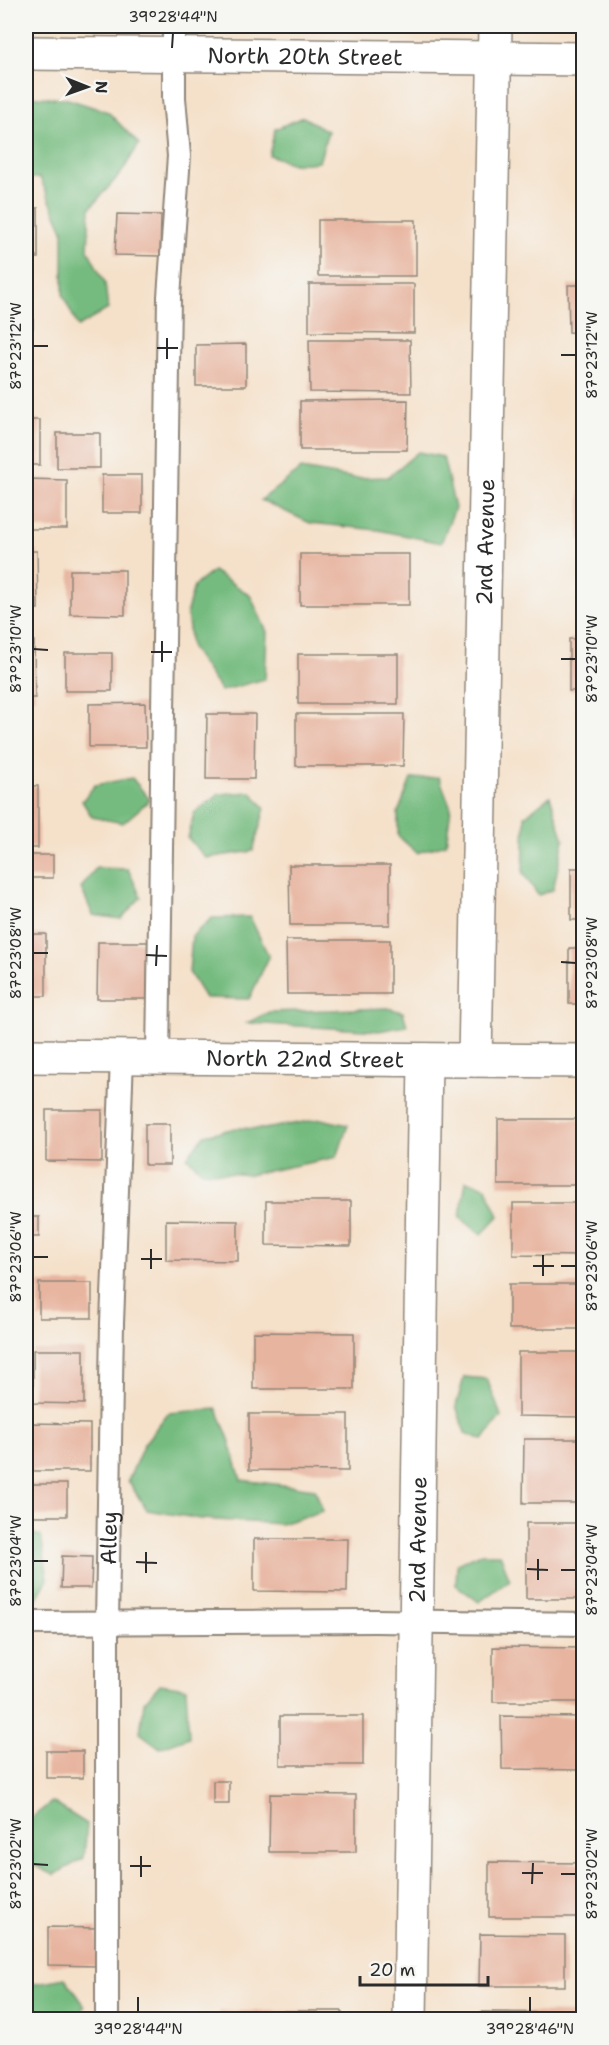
<svg xmlns="http://www.w3.org/2000/svg" width="609" height="2045" font-family="'Shantell Sans',sans-serif">
	<rect width="100%" height="100%" fill="#f6f6f2"/>
	<filter id="ink" filterUnits="userSpaceOnUse"><feTurbulence type="fractalNoise" baseFrequency=".0167" numOctaves="2"/><feDisplacementMap in="SourceGraphic" scale="12" xChannelSelector="R" yChannelSelector="G"/><feConvolveMatrix kernelMatrix="1 2 1 2 8 2 1 2 1" color-interpolation-filters="sRGB"/></filter>
	<filter id="wash" filterUnits="userSpaceOnUse"><feTurbulence type="fractalNoise" baseFrequency=".008" numOctaves="4" result="noise"/><feDisplacementMap in="SourceGraphic" scale="24" xChannelSelector="R" yChannelSelector="G"/><feGaussianBlur stdDeviation="1.35" result="paint"/><feColorMatrix in="noise" values="0 0 0 0 0 0 0 0 0 0 0 0 0 0 0 0 0 1.4 0 .05"/><feComposite in="paint" operator="in"/></filter>
	<g filter="url(#wash)">
		<rect width="100%" height="100%" fill="#f5e1ca"/>
		<!-- forest -->
		<g fill="#75bb7f" stroke="#507355" stroke-width="1.5">
			<polygon points="26,96 68,99 108,112 139,144 122,172 90,208 88,250 105,283 108,309 78,327 63,295 63,230 40,178 26,178"/>
			<polygon points="303,117 328,131 319,162 293,164 269,155 275,129"/>
			<polygon points="418,452 443,457 455,508 441,543 378,530 310,523 261,500 301,469 354,478 388,477"/>
			<polygon points="213,571 250,595 267,632 265,679 221,691 191,648 187,611 194,586"/>
			<polygon points="439,777 451,808 446,844 417,853 398,836 398,813 411,779"/>
			<polygon points="132,778 150,800 123,823 92,817 82,801 95,785"/>
			<polygon points="251,792 265,808 253,851 206,858 188,838 194,813 219,794"/>
			<polygon points="550,796 564,840 553,890 538,895 523,873 525,816"/>
			<polygon points="96,868 128,869 141,897 121,919 93,915 81,888"/>
			<polygon points="250,917 269,957 249,999 205,998 189,972 192,936 212,918"/>
			<polygon points="388,1008 403,1012 407,1026 379,1031 247,1023 269,1012"/>
			<polygon points="321,1119 348,1125 337,1157 249,1175 202,1171 187,1157 205,1135 236,1128 264,1129"/>
			<polygon points="466,1181 486,1187 499,1216 481,1235 460,1217"/>
			<polygon points="464,1377 487,1379 501,1416 483,1440 465,1433 456,1406"/>
			<polygon points="217,1409 229,1439 241,1480 315,1489 323,1511 281,1524 201,1519 147,1510 128,1481 144,1444 168,1413"/>
			<polygon points="26,1532 41,1536 48,1579 31,1608 26,1606"/>
			<polygon points="478,1554 500,1554 510,1580 479,1602 456,1585 457,1564"/>
			<polygon points="160,1684 186,1688 189,1737 160,1748 140,1733 144,1702"/>
			<polygon points="52,1802 87,1824 84,1858 54,1875 27,1862 26,1822"/>
			<polygon points="65,1978 85,2006 74,2019 26,2019 26,1985"/>
		</g>
		<g id="blocks">
			<!-- building -->
			<g fill="#e7b49f">
				<rect x="26" y="208" width="12" height="50"/>
				<polygon points="117,214 161,215 160,256 115,255"/>
				<rect x="318" y="220" width="98" height="56"/>
				<rect x="26" y="283" width="7" height="45"/>
				<polygon points="309,284 414,284 414,333 309,332"/>
				<polygon points="568,285 584,285 584,333 569,332"/>
				<polygon points="309,340 410,340 411,393 310,392"/>
				<rect x="580" y="343" width="4" height="48"/>
				<polygon points="246,344 246,386 196,386 196,345"/>
				<polygon points="408,400 407,450 300,450 300,401"/>
				<rect x="26" y="420" width="14" height="45"/>
				<rect x="57" y="433" width="43" height="35"/>
				<rect x="102" y="475" width="40" height="38"/>
				<polygon points="26,479 67,480 67,529 26,529"/>
				<polygon points="580,480 584,480 584,540 579,540"/>
				<polygon points="26,551 37,551 38,609 26,609"/>
				<rect x="300" y="554" width="109" height="51"/>
				<polygon points="70,570 125,570 125,615 70,614"/>
				<rect x="569" y="639" width="15" height="52"/>
				<polygon points="26,641 34,641 35,698 26,698"/>
				<rect x="65" y="653" width="47" height="38"/>
				<rect x="298" y="654" width="100" height="50"/>
				<polygon points="145,703 146,747 89,747 89,704"/>
				<polygon points="207,714 255,714 254,779 206,779"/>
				<polygon points="296,714 404,714 403,766 296,766"/>
				<rect x="26" y="721" width="4" height="50"/>
				<rect x="26" y="786" width="12" height="62"/>
				<rect x="26" y="855" width="27" height="23"/>
				<polygon points="289,865 390,865 390,925 290,925"/>
				<rect x="571" y="868" width="13" height="52"/>
				<rect x="26" y="934" width="20" height="62"/>
				<polygon points="286,940 390,940 390,994 287,994"/>
				<polygon points="98,942 148,942 147,999 97,999"/>
				<rect x="569" y="948" width="15" height="56"/>
				<polygon points="46,1110 102,1110 102,1162 46,1161"/>
				<rect x="498" y="1119" width="86" height="66"/>
				<rect x="145" y="1124" width="25" height="41"/>
				<polygon points="266,1201 351,1201 351,1246 266,1245"/>
				<polygon points="513,1203 584,1203 584,1256 513,1255"/>
				<rect x="26" y="1217" width="13" height="20"/>
				<polygon points="166,1220 238,1221 238,1261 166,1260"/>
				<rect x="39" y="1283" width="53" height="35"/>
				<rect x="509" y="1284" width="75" height="45"/>
				<polygon points="253,1332 354,1333 354,1389 253,1389"/>
				<polygon points="33,1350 84,1350 84,1404 33,1403"/>
				<polygon points="518,1352 584,1352 584,1417 518,1416"/>
				<polygon points="249,1414 348,1414 348,1471 249,1470"/>
				<polygon points="26,1423 90,1424 90,1471 26,1471"/>
				<polygon points="524,1439 584,1439 584,1503 523,1503"/>
				<rect x="26" y="1484" width="41" height="32"/>
				<rect x="526" y="1523" width="58" height="76"/>
				<polygon points="254,1539 348,1539 347,1592 254,1591"/>
				<polygon points="62,1556 92,1557 91,1588 61,1588"/>
				<polygon points="493,1647 584,1648 584,1702 493,1702"/>
				<rect x="280" y="1716" width="83" height="49"/>
				<polygon points="501,1716 584,1717 584,1770 502,1769"/>
				<rect x="46" y="1751" width="37" height="27"/>
				<rect x="213" y="1781" width="16" height="23"/>
				<polygon points="270,1794 356,1795 356,1852 269,1852"/>
				<polygon points="489,1862 584,1863 584,1917 489,1917"/>
				<polygon points="48,1927 97,1928 97,1966 48,1965"/>
				<polygon points="480,1934 565,1935 565,1986 479,1986"/>
				<rect x="219" y="2011" width="123" height="9"/>
				<polygon points="480,2012 581,2013 580,2020 480,2020"/>
			</g>
		</g>
	</g>
	<g filter="url(#ink)">
		<use href="#blocks" fill-opacity="0" stroke="#90867a" stroke-width="1.5"/>
		<g fill="none" stroke-linecap="round" stroke-linejoin="round">
			<defs>
				<g id="service">
					<polyline points="158,1057 169,297 179,156 174,98 174,26"/>
					<polyline points="26,1623 375,1621 584,1624"/>
					<path id="s1" d="M107,2020v-396l5,-301 10,-266"/>
				</g>
				<g id="minor">
					<path id="s2" d="M26,53l558,6"/>
					<path id="s3" d="M26,1056l558,5"/>
					<path id="s4" d="M475,1060l20,-1034"/>
					<path id="s5" d="M410,2020l15,-960"/>
				</g>
			</defs>
			<!-- service casing -->
			<use href="#service" stroke="#90867a" stroke-width="26"/>
			<!-- minor casing -->
			<use href="#minor" stroke="#90867a" stroke-width="36"/>
			<!-- service -->
			<use href="#service" stroke="#fff" stroke-width="22"/>
			<!-- minor -->
			<use href="#minor" stroke="#fff" stroke-width="33"/>
		</g>
	</g>
	<!-- ticks -->
	<path fill="none" stroke="#2b2b2b" stroke-width="2" d="M172,48l1,-15M33,346h15M157,348h21M561,355h15M167,359v-21M33,649l15,1M151,652h21M561,659h15M162,662v-21M33,953h15M146,955l21,1M561,962l15,1M156,966l1,-21M33,1257h15M141,1259h21M533,1266h21M561,1266h15M151,1269v-20M543,1276v-21M33,1561h15M136,1562l21,1M527,1569l21,1M561,1570h15M146,1573v-21M538,1580v-21M33,1864l15,1M130,1866h21M522,1873h21M561,1874h15M141,1877v-21M532,1884l1,-21M138,2012v-15M530,2012v-15"/>
	<g text-anchor="middle" stroke-width="4.5" stroke-linejoin="round" paint-order="stroke">
		<!-- street labels -->
		<g font-size="22" fill="#2b2b2b" stroke="#f6f6f2">
			<text dy="8" stroke="none"><textPath href="#s2" startOffset="279">North 20th Street</textPath></text>
			<text dy="8" stroke="none"><textPath href="#s4" startOffset="518">2nd Avenue</textPath></text>
			<text dy="8" stroke="none"><textPath href="#s3" startOffset="279">North 22nd Street</textPath></text>
			<text dy="8" stroke="none"><textPath href="#s1" startOffset="482">Alley</textPath></text>
			<text dy="8" stroke="none"><textPath href="#s5" startOffset="480">2nd Avenue</textPath></text>
		</g>
	</g>
	<!-- margin -->
	<rect width="609" height="2045" fill="none" stroke="#f6f6f2" stroke-width="66"/>
	<!-- north arrow -->
	<g transform="translate(87 87) rotate(91)" stroke="#f6f6f2" stroke-width="4.5" paint-order="stroke">
	<path d="M0-4.5L10 22L0 15L-10 22Z" fill="#2b2b2b"/>
	<text y="-9" font-size="16" font-weight="bold" text-anchor="middle" fill="#2b2b2b">N</text>
	</g>
	<!-- scale -->
	<path d="M360 1976v9h128v-9" fill="none" stroke="#2b2b2b" stroke-width="3"/>
	<text x="369" y="1976" font-size="18" fill="#2b2b2b" stroke="#f6f6f2" stroke-width="4.5" paint-order="stroke">20 m</text>
	<rect x="33" y="33" width="543" height="1979" fill="none" stroke="#2b2b2b" stroke-width="2"/>
	<g font-size="15" text-anchor="middle" fill="#2b2b2b">
		<text x="173" y="22">39°28'44"N</text>
		<text transform="translate(16 346) rotate(-90)" y="5">87°23'12"W</text>
		<text transform="translate(592 355) rotate(-90)" y="5">87°23'12"W</text>
		<text transform="translate(16 649) rotate(-90)" y="5">87°23'10"W</text>
		<text transform="translate(592 659) rotate(-90)" y="5">87°23'10"W</text>
		<text transform="translate(16 953) rotate(-90)" y="5">87°23'08"W</text>
		<text transform="translate(592 963) rotate(-90)" y="5">87°23'08"W</text>
		<text transform="translate(16 1257) rotate(-90)" y="5">87°23'06"W</text>
		<text transform="translate(592 1266) rotate(-90)" y="5">87°23'06"W</text>
		<text transform="translate(16 1561) rotate(-90)" y="5">87°23'04"W</text>
		<text transform="translate(592 1570) rotate(-90)" y="5">87°23'04"W</text>
		<text transform="translate(16 1864) rotate(-90)" y="5">87°23'02"W</text>
		<text transform="translate(592 1874) rotate(-90)" y="5">87°23'02"W</text>
		<text x="138" y="2034">39°28'44"N</text>
		<text x="530" y="2034">39°28'46"N</text>
	</g>
</svg>
